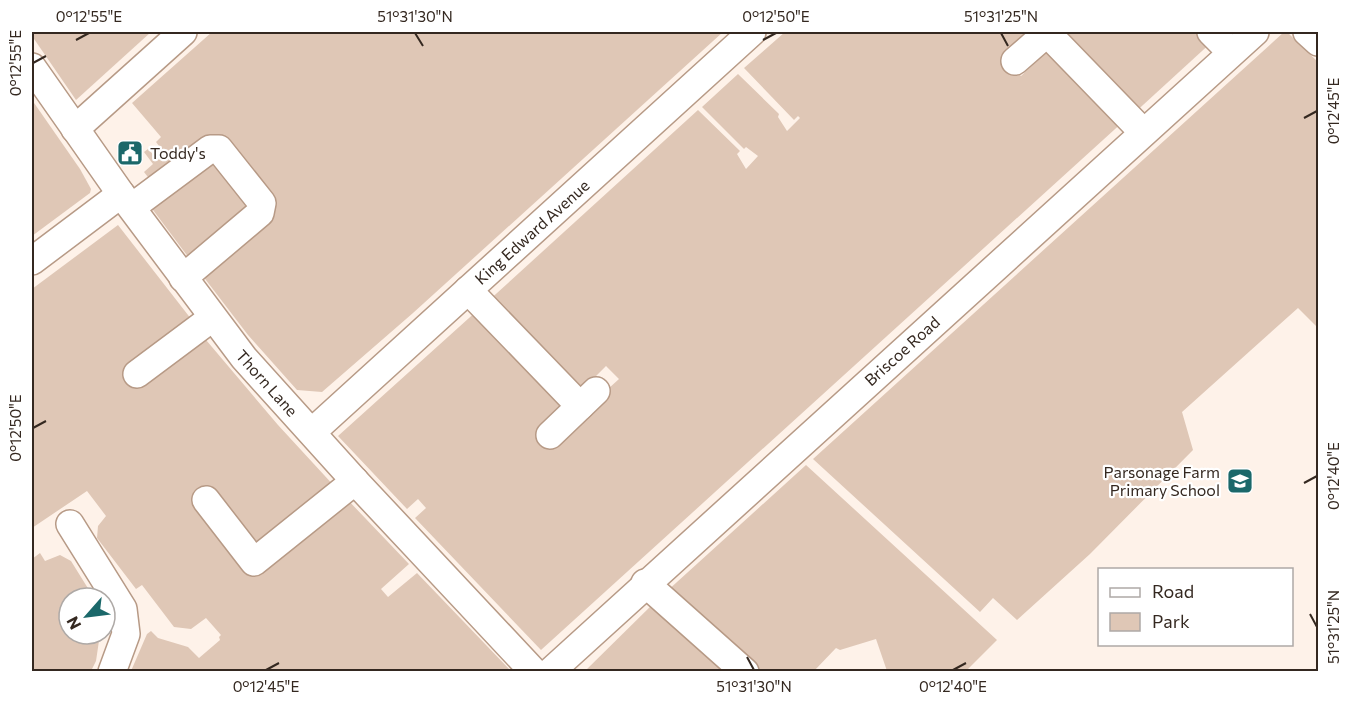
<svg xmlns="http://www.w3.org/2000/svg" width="1350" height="703" font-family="Commissioner,sans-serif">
	<rect width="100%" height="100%" fill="#fef2e9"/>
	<!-- green -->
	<g fill="#dfc7b6">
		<polygon points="32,32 151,32 76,100 32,36"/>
		<polygon points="212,32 723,32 413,313 322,392 297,390 248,335 199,271 277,204 218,138 151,181 144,172 153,164 144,152 148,149 158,160 165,154 156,142 161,137 132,103"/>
		<polygon points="785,32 1033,32 1004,58 1021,76 1054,45 1125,120 541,650 415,518 426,508 418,499 407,509 338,436 479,309 573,404 555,437 619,379 606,366 591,381 579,397 486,303 698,110 740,151 737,154 746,169 758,156 746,147 744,149 702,107 738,74 779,114 778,117 787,131 800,118 798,116 794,120 744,68"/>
		<polygon points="1054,32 1205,32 1214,40 1131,116"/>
		<polygon points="1284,32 1287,32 1318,62 1318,328 1298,308 1182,412 1193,450 1090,554 1017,620 993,598 980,612 813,459"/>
		<polygon points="32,100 80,169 91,189 90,193 32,236"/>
		<polygon points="213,159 253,203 192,262 147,202"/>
		<polygon points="118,225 195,324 140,363 141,365 128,374 131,377 129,379 134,386 201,334 278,425 336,488 331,495 256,553 248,543 251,540 240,526 236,529 224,512 226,509 215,495 211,498 202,486 193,493 198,500 193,504 204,518 211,517 227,535 224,537 228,543 226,546 231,552 235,549 246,563 242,566 248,573 345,497 409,564 381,589 388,597 417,573 511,671 131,671 147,634 151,631 158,638 188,647 199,658 220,640 219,637 221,635 206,618 191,629 174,627 142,585 136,589 97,538 98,526 106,516 87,491 32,528 32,289"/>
		<polygon points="806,465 997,640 966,671 887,671 876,639 840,650 836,648 814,671 753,671 666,592"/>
		<polygon points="40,553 45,561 60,555 71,561 94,598 69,598 69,634 100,634 96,661 91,671 32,671 32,559"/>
		<polygon points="657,600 736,672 584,672"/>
	</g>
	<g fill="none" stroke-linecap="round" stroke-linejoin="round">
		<defs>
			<g id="minor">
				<polyline points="1211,32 1231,52"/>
				<polyline points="1307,32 1318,42"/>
				<polyline points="1015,61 1047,33 1143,132"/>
				<polyline points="32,67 121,194 244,358 355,481 534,672"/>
				<polyline points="75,129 183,32"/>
				<polyline points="132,207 210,149 219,149 262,203 260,213 183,278"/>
				<polyline points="32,261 121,194"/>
				<polyline points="468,290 580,406"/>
				<polyline points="137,374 212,318"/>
				<polyline points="312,432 752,32"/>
				<polyline points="550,435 596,391"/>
				<polyline points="206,500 254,562 355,481"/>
				<polyline points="70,524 123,609 126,634 112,672"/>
				<polyline points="645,583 745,672"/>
				<polyline points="550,672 1255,32"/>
			</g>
		</defs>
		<!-- minor casing -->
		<use href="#minor" stroke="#b79a86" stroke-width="30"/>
		<!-- minor -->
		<use href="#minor" stroke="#fff" stroke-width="27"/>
	</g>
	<!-- ticks -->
	<path fill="none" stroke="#342820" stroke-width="2" d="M415,33l8,13M1001,33l7,13M76,40l13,-7M763,40l13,-7M33,63l13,-7M1304,118l13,-7M33,428l13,-7M1304,483l13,-7M1310,614l7,13M747,657l7,13M266,670l13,-7M953,670l13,-7"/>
	<!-- icons -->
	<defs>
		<symbol id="civic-square" viewBox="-11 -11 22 22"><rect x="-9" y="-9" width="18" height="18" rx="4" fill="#1b686a" stroke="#fff"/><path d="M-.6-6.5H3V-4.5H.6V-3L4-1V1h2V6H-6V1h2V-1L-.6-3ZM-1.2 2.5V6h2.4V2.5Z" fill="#fff"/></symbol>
		<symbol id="school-square" viewBox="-11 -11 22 22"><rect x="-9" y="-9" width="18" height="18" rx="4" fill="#1b686a" stroke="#fff"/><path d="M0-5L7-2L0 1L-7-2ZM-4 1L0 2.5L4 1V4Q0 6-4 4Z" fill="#fff"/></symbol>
	</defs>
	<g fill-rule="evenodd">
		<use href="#civic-square" x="115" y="138" width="30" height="30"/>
		<use href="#school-square" x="1225" y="466" width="30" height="30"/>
	</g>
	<g text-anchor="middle" stroke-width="4.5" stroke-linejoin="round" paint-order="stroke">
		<!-- poi labels -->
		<g font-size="16" fill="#342820" stroke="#fff" text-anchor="start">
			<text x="150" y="159">Toddy's</text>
			<text x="1220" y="478" text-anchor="end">Parsonage Farm<tspan x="1220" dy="18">Primary School</tspan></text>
		</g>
		<!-- street labels -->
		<g font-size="16" fill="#342820" stroke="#fff">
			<text transform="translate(532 232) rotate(-42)" y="6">King Edward Avenue</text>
			<text transform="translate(902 351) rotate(-42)" y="6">Briscoe Road</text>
			<text transform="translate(267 383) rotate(48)" y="6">Thorn Lane</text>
		</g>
	</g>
	<!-- border -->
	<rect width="1350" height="703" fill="none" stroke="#ffffff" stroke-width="66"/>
	<!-- legend -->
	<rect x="1098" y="568" width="195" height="78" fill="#ffffff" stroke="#aea9a6" stroke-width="1.5"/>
	<rect x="1110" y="588" width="30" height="9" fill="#ffffff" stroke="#aea9a6" stroke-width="1.5"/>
	<text x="1152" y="598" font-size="18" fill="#342820">Road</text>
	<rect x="1110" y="613" width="30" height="18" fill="#dfc7b6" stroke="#aea9a6" stroke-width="1.5"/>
	<text x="1152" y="628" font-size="18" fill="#342820">Park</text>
	<!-- north arrow -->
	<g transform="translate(87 616) rotate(242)"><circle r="28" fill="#ffffff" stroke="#aea9a6" stroke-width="1.5"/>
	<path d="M0-4.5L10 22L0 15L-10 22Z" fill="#1b686a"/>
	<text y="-9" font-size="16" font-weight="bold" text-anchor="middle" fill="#342820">N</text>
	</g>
	<rect x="33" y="33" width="1284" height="637" fill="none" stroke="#342820" stroke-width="2"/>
	<g font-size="15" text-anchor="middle" fill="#342820">
		<text x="89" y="22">0°12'55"E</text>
		<text x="415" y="22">51°31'30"N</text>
		<text x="776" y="22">0°12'50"E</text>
		<text x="1001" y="22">51°31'25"N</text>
		<text transform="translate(16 63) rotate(-90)" y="5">0°12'55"E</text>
		<text transform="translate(1334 111) rotate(-90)" y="5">0°12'45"E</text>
		<text transform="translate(16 428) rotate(-90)" y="5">0°12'50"E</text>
		<text transform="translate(1334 476) rotate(-90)" y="5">0°12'40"E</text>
		<text transform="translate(1334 627) rotate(-90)" y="5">51°31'25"N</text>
		<text x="266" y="692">0°12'45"E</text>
		<text x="754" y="692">51°31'30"N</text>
		<text x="953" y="692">0°12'40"E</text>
	</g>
</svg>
